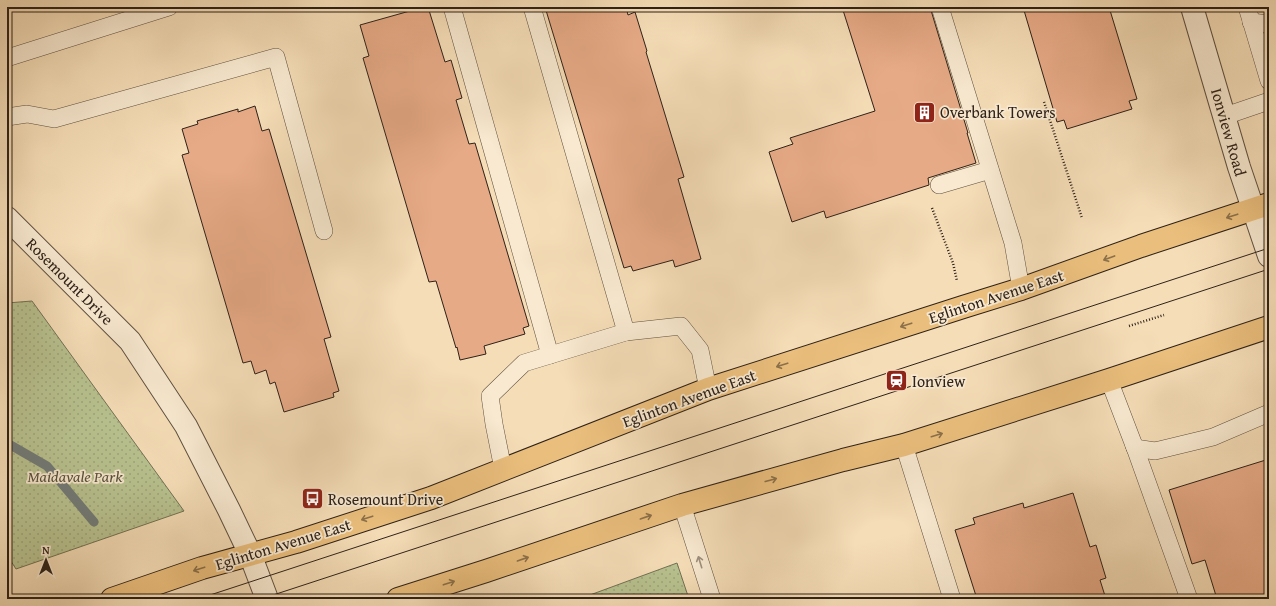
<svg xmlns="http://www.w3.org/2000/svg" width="1276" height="606" font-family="'Gentium Book Plus',serif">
	<defs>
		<pattern id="park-dots" width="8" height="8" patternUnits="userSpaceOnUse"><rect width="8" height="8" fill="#b8c290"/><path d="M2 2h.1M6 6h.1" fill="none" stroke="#9ea67c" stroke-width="1.8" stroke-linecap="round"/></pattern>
	</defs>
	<rect width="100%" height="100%" fill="#f5ddb7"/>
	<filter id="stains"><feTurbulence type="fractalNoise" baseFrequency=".005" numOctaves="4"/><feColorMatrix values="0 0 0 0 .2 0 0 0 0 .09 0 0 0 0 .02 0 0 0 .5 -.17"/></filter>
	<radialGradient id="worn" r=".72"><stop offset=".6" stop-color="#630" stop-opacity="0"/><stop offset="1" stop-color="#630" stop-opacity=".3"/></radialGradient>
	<!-- park -->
	<g fill="url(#park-dots)" stroke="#727254">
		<polygon points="32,301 184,511 16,569 7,555 7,303"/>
		<polygon points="677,563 689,599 579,599"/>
	</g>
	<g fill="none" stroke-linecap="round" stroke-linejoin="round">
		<!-- stream -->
		<polyline stroke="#737c79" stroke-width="9" points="7,443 47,466 94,522"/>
	</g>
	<!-- building -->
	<g fill="#e6aa86" stroke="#2d2119">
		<polygon points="424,7 428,7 445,62 451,60 462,98 456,100 469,144 475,143 529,326 523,328 525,334 484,346 486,354 460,360 457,347 456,348 436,281 429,282 363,58 369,56 360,25"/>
		<polygon points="545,7 626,7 628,15 635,12 647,51 646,52 684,177 678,179 701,259 675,267 673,260 633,271 631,266 624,268"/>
		<polygon points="842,7 930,7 968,133 967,133 976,163 928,178 929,185 826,218 824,211 792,222 769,152 793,144 790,138 875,111"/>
		<polygon points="1023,7 1109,7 1137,99 1129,101 1132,109 1067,129 1064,120 1057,122"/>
		<polygon points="255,106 262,131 269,129 331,337 324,339 339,391 333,393 334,397 284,412 275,382 270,384 266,370 255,374 251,361 243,363 182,155 189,153 182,129 198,124 197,121 238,109 238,112"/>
		<polygon points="1269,459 1269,599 1217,599 1205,560 1192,564 1169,490"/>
		<polygon points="1073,493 1090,547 1096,545 1106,578 1100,580 1106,599 977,599 955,530 975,524 973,518 1023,503 1024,508"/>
	</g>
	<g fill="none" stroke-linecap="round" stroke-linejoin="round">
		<defs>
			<g id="lane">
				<polyline points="452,7 550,355"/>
				<polyline points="532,7 626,332"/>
				<polyline points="940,7 1013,243 1021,289"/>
				<polyline points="1247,7 1269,81"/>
				<polyline points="1251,22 1269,24"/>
				<polyline points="7,58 169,7"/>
				<polyline points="1225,116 1269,101"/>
				<polyline points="7,117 27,114 54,119 276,57 324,231"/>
				<polyline points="939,185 990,170"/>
				<polyline points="1109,380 1135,448 1155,451 1213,437 1269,413"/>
				<polyline points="904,445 952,599"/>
				<polyline points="1134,445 1189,599"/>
				<polyline points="503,469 494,424 490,396 524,363 626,332 681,326 700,350 708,389"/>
				<polyline points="682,505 712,599"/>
			</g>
			<g id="street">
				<polyline points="1192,7 1239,167 1269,256"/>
				<polyline points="7,218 130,341 186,426 229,510 250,554 267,599"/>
			</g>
			<g id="primary">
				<polyline points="112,599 202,568 296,542 431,498 708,389 963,307 1021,289 1141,246 1269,204"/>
				<polyline points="398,599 486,571 682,505 843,460 904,445 1109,380 1269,327"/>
			</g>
		</defs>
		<!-- lane casing -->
		<use href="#lane" stroke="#5f5040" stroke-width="18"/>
		<!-- street casing -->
		<use href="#street" stroke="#5f5040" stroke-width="24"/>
		<!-- primary casing -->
		<use href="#primary" stroke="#2d2119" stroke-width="24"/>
		<!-- path -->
		<g stroke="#2d2119" stroke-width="2.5" stroke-dasharray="1 2" stroke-linecap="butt">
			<polyline points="1044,102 1082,218"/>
			<polyline points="932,208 953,263 957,281"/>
			<polyline points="1129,326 1164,315"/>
		</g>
		<!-- lane -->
		<use href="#lane" stroke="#f8e9d0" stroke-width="17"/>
		<!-- street -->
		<use href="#street" stroke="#f8e9d0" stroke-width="22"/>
		<!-- primary -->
		<use href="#primary" stroke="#eabe7c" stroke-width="22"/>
		<!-- tram -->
		<g stroke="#2d2119" stroke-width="1">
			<polyline points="198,599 1269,248"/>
			<polyline points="261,599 1269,269"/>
		</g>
	</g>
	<!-- one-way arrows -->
	<defs><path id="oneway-shaft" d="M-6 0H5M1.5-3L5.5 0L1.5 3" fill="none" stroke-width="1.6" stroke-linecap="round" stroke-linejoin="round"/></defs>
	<g stroke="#8c704a">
		<use href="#oneway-shaft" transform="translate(1232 216) rotate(162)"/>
		<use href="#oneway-shaft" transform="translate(1109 258) rotate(160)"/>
		<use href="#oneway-shaft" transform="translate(906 325) rotate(162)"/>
		<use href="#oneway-shaft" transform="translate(782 365) rotate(162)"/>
		<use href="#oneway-shaft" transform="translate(937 435) rotate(-17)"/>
		<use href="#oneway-shaft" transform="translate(771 480) rotate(-15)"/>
		<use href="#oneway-shaft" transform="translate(646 517) rotate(-19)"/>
		<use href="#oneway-shaft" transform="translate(367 518) rotate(162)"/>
		<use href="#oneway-shaft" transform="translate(523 559) rotate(-19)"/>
		<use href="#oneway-shaft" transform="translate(199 569) rotate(162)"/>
		<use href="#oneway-shaft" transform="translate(449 583) rotate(-18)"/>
	</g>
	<use stroke="#9d8f7e" href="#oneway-shaft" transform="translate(700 562) rotate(-107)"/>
	<!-- icons -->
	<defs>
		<symbol id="building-square" viewBox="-11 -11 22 22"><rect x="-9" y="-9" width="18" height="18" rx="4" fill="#8f2418" stroke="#f8e9d0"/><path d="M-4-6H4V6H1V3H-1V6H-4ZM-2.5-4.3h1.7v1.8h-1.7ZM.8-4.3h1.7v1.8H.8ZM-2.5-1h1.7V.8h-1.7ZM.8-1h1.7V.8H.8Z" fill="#fff"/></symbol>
		<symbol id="station-square" viewBox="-11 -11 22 22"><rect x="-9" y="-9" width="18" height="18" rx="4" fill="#8f2418" stroke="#f8e9d0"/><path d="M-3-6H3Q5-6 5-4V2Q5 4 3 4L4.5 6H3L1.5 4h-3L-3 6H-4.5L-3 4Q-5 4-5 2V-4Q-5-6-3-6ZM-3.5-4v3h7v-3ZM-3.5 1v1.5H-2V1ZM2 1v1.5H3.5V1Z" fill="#fff"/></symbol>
		<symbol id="bus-square" viewBox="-11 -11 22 22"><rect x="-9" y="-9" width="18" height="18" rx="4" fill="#8f2418" stroke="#f8e9d0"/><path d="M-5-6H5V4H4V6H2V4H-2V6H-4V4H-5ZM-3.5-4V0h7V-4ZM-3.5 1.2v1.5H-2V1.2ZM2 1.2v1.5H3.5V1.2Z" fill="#fff"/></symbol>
	</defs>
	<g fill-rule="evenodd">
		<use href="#building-square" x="912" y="100" width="25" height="25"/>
		<use href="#station-square" x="884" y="368" width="25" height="25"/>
		<use href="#bus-square" x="300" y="486" width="25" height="25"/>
	</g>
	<g text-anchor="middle" stroke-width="3.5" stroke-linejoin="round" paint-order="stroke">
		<!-- poi labels -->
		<g font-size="16" fill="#2d2119" stroke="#f8e9d0" text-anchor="start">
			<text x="940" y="118">Overbank Towers</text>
			<text x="912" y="387">Ionview</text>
			<text x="328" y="505">Rosemount Drive</text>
		</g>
		<!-- street labels -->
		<g font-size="16" fill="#2d2119" stroke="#f8e9d0">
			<text transform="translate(1229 132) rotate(74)" y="6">Ionview Road</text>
			<text transform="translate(70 281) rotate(45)" y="6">Rosemount Drive</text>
			<text transform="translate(996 296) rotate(-18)" y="6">Eglinton Avenue East</text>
			<text transform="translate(689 398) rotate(-20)" y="6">Eglinton Avenue East</text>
			<text transform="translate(283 544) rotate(-17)" y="6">Eglinton Avenue East</text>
		</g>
		<!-- park labels -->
		<g font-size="16" font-style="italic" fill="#57513d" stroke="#f8e9d0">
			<text x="75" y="482">Maidavale Park</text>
		</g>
	</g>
	<!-- margin -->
	<rect width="1276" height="606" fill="none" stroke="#f5ddb7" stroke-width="24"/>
	<rect x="8" y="8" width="1260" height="590" fill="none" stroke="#2d2119" stroke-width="2"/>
	<rect x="12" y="12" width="1252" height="582" fill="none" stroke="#2d2119"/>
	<!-- north arrow -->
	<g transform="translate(46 560)" stroke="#f8e9d0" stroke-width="3" paint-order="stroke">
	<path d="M0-3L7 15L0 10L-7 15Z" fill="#2d2119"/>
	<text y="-6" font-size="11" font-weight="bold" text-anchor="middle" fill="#2d2119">N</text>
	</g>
	<rect width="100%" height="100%" filter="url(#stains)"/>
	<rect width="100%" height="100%" fill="url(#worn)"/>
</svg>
